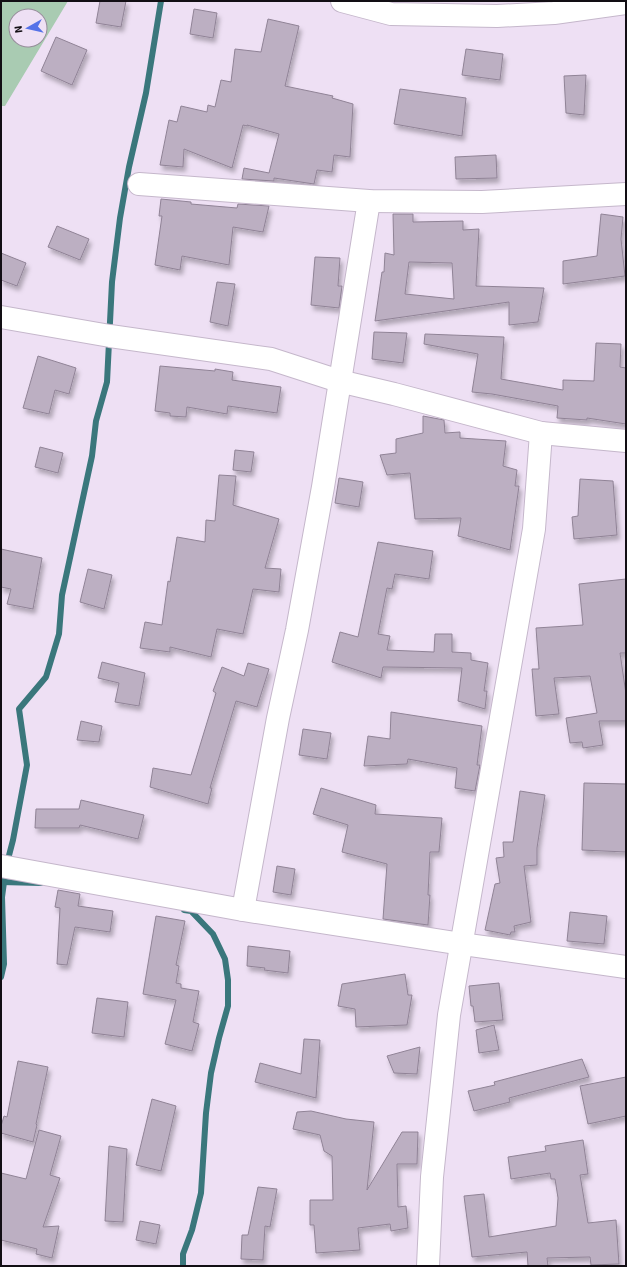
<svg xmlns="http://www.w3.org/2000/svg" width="627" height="1267" font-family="'Source Sans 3',sans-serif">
	<defs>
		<filter id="shadow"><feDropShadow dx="2.5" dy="4.5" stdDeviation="2" flood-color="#0004"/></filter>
	</defs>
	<rect width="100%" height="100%" fill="#eee0f4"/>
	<!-- green -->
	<path fill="#a9cbb2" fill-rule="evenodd" d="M1,1h67l-63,105h-4zM16,16h24v24h-24z"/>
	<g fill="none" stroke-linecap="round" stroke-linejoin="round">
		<!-- stream -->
		<g stroke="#3a777c" stroke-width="6">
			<polyline points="1,882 41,883"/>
			<polyline points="1,977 4,964 2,897 6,867 13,840 27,765 19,709 46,677 59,634 62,595 92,456 96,421 107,382 112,282 120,218 129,167 146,93 161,1"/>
			<polyline points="183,1266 183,1254 192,1230 201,1193 206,1113 211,1073 219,1038 228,1006 228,980 225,959 213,934 191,911 184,910"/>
		</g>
	</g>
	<!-- building -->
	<g fill="#bcafc2" stroke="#908396" fill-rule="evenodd" filter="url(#shadow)">
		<polygon points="100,1 126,1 121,27 96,23"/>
		<polygon points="194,9 217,13 213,38 190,34"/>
		<polygon points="268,19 299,26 285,86 333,96 332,98 353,104 350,157 334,155 332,172 317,170 314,184 274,178 274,181 242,179 244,168 269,173 279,134 247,125 247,126 243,125 232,168 184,149 183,167 160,165 169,120 177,122 181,106 207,112 208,105 215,107 221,80 231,82 235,49 261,52"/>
		<polygon points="56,37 87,50 72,85 41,71"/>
		<polygon points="466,49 503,54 500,80 462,75"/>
		<polygon points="586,75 584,115 566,113 564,76"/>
		<polygon points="400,89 466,98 462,136 394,124"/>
		<polygon points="496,155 497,178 456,179 455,157"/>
		<polygon points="161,199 191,202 191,204 237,208 238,204 269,206 263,232 233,227 229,265 182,256 180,270 155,265 162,216 159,216"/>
		<path d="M393,214h20v8l50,-1v9l16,-1 -3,57 68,2 -6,34 -29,3v-23l-134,19 7,-49h2l1,-19 9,2zM409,262l43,1 2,36 -49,-5z"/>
		<polygon points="601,214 623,217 621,239 625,276 563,284 563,261 597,256"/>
		<polygon points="57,226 89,239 80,260 48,247"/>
		<polygon points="1,253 26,263 17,286 1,280"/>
		<polygon points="315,257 340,258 338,286 342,286 339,308 311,305"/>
		<polygon points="217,282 235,284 228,326 210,322"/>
		<polygon points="374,332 407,333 403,363 372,359"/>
		<polygon points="425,334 504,337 501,379 563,390 563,380 594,381 596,343 621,344 620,367 626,368 626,424 587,418 587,420 557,418 558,406 492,394 472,392 478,354 424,344"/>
		<polygon points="38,356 76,368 69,394 55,390 49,414 23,408"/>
		<polygon points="160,366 215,371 215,369 233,372 232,380 281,387 277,413 228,406 227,414 187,407 186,417 170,416 170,413 155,411"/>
		<polygon points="423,416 444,420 445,433 460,432 460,438 506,441 503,466 517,470 515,486 519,486 510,550 458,536 461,518 415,519 410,473 387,475 380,455 396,453 396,439 423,433"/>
		<polygon points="40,447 63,453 58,473 35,467"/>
		<polygon points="235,450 254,452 251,472 233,470"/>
		<polygon points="219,475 236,476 233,505 279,519 265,568 281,569 279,592 253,589 243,634 217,629 211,657 170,647 170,652 140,648 145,622 162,625 168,581 170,582 177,537 205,542 206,520 215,521"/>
		<polygon points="339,478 363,482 359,507 335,503"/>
		<polygon points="580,479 613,481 617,535 574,539 572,517 578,516"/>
		<polygon points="378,542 433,551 429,579 395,574 392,589 387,588 378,634 390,636 387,650 434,652 435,634 452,634 452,652 471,653 471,660 488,663 484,691 487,691 485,709 458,701 462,668 383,667 381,678 332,662 340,632 358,637"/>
		<polygon points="1,549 42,558 33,609 7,604 11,589 1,587"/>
		<polygon points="88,569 112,575 104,609 80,602"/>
		<polygon points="626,579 626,653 620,653 626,694 626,721 599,721 603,745 583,748 582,742 570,743 566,718 597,713 590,676 554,678 559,714 536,716 532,669 539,669 536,628 583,625 579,584"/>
		<polygon points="102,662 145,673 139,706 115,702 119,683 98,678"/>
		<polygon points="248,663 269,669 257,707 236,701 210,788 212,788 208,804 150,787 153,768 191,775 216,693 213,691 222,667 244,676"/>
		<polygon points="391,712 482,726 477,765 480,765 475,791 455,788 457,768 408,759 407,764 364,766 368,736 390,739"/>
		<polygon points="81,721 102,726 99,742 77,740"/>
		<polygon points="303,729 331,733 327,759 299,755"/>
		<polygon points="584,783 626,784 626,852 582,850"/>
		<polygon points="321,788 376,805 375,814 442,818 439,852 430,852 428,895 430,895 428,925 383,919 387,864 342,852 348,825 313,814"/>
		<polygon points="520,791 545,795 537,848 537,865 524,866 531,922 514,926 515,932 511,932 510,935 485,930 495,884 500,883 496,858 504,857 503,842 513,842"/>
		<polygon points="81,800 144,815 138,839 80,825 79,828 35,828 36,809 79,809"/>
		<polygon points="277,866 295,869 291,895 273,892"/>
		<polygon points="58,890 80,894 78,906 113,911 110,932 75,927 67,965 57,964 60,908 55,907"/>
		<polygon points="570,912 607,916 604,944 567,941"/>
		<polygon points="156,916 185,921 176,965 179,966 176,983 181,984 181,988 199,991 193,1022 199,1024 192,1051 165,1044 176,1000 143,994"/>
		<polygon points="248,946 290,951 288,973 264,970 265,968 247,966"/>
		<polygon points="405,974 408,995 412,995 407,1025 356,1027 355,1009 338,1006 342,984"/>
		<polygon points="499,983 503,1020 475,1022 473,1006 471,1006 469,986"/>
		<polygon points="97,998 128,1002 124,1037 92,1033"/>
		<polygon points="494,1025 499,1050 479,1053 476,1030"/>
		<polygon points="304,1039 320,1040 316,1098 255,1082 260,1063 301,1074"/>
		<polygon points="420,1047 417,1074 394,1073 387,1056"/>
		<polygon points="582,1059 589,1077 509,1098 510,1102 474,1111 468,1091 495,1085 494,1082"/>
		<polygon points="18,1061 48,1067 36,1124 37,1125 33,1142 1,1133 1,1126 4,1116 7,1117"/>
		<polygon points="626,1077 626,1116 588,1124 580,1086"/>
		<polygon points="152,1099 176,1106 161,1171 136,1165"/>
		<polygon points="311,1111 346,1119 374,1122 367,1190 402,1132 418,1132 417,1164 397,1164 398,1207 406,1206 408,1228 391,1231 390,1224 358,1228 360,1250 316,1253 314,1225 310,1225 310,1200 333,1200 332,1156 324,1151 320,1135 293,1129 297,1112"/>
		<polygon points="39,1130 61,1136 50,1175 60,1178 43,1227 59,1226 52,1258 36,1254 37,1249 1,1240 1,1173 26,1179"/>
		<polygon points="583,1140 588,1174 580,1175 588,1223 616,1220 619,1264 591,1265 590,1257 547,1258 548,1266 528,1266 527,1252 472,1257 464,1196 484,1194 489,1237 556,1226 558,1198 555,1179 551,1179 550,1173 511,1179 508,1157 546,1151 545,1146"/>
		<polygon points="109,1146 127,1149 123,1222 105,1221"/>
		<polygon points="258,1187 277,1189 270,1227 265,1226 263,1260 241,1259 242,1235 248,1235"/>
		<polygon points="140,1221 160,1225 156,1244 136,1240"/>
	</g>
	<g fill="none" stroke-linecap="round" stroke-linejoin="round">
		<defs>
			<g id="street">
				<polyline points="342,1 391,14 497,16 554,13 626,3"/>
				<polyline points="139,184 369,201 482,202 626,194"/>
				<polyline points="1,317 110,336 271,359 339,381 394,394 541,433 626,441"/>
				<polyline points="1,866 243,910 462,944 626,967"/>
				<polyline points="243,910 278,718 297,630 323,487 369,201"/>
				<polyline points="428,1266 432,1177 449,1015 534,529 541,433"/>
			</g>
		</defs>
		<!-- street casing -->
		<use href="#street" stroke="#c5b7cb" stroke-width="24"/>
		<!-- street -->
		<use href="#street" stroke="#fff" stroke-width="22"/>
	</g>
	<!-- border -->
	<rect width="627" height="1267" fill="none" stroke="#120e14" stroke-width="4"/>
	<!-- north arrow -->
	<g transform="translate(28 28) rotate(262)"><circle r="19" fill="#eee0f4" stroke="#968c9a"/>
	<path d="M0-3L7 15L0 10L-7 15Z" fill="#5572e8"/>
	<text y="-6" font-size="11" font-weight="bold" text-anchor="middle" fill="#120e14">N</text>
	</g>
</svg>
